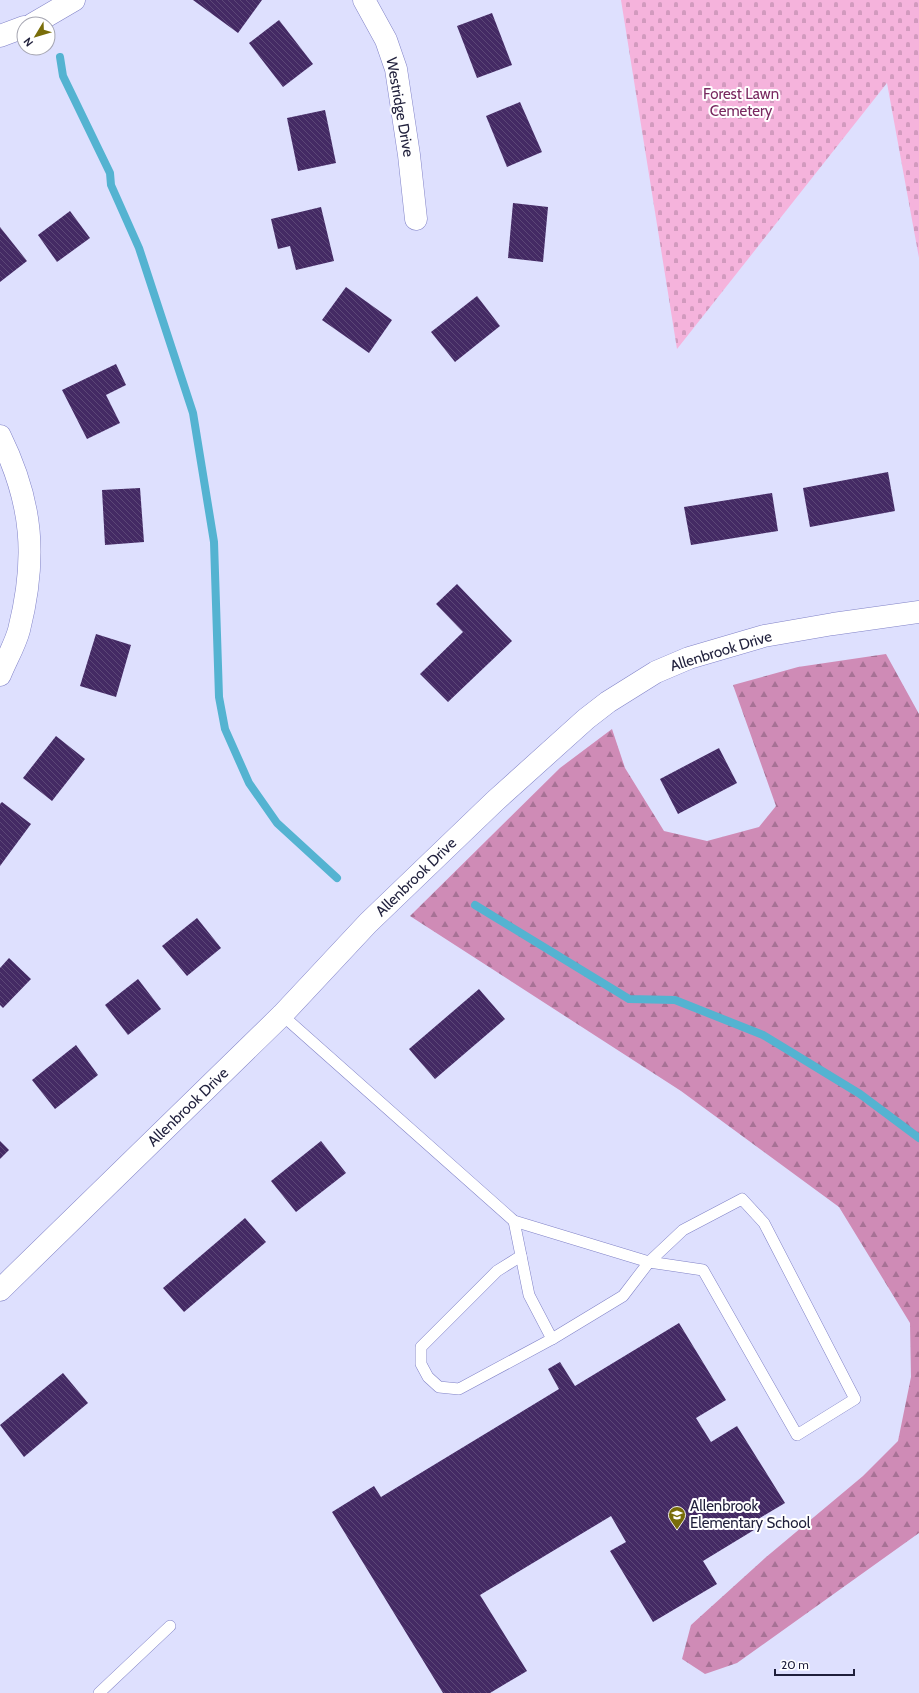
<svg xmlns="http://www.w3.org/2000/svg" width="919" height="1693" font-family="Cabin,sans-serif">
	<defs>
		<pattern id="forest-firs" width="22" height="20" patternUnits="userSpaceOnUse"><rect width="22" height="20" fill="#cf8bb6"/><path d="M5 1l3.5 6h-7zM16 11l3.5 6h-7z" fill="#a77195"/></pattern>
		<pattern id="cemetery-stones" width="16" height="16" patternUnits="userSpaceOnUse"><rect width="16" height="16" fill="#f5b3dc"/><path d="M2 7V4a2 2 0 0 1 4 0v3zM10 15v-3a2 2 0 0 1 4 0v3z" fill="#d29abe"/></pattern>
		<pattern id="building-back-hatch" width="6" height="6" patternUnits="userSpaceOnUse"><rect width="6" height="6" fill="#442a64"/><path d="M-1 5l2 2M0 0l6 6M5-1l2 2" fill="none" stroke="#5c4777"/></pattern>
	</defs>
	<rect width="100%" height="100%" fill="#dee0fe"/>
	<!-- forest -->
	<polygon fill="url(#forest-firs)" points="886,654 919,714 919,1533 737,1663 705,1674 682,1659 691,1625 765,1558 863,1476 898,1441 911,1377 910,1323 839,1207 681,1091 410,916 560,768 612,729 625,768 664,831 707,841 759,827 776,806 733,685 798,667"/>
	<!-- cemetery -->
	<polygon fill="url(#cemetery-stones)" points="621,0 919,0 919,258 887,83 677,349"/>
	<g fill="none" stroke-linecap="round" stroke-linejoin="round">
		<!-- stream -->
		<g stroke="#54b3d1" stroke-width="8">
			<polyline points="60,57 63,76 110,173 111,185 139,248 193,413 214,542 219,697 225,729 249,783 277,823 337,878"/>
			<polyline points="475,905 629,999 675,1000 763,1035 860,1094 919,1138"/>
		</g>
	</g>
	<!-- building -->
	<g fill="url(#building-back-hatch)">
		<polygon points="193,0 262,0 238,33"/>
		<polygon points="492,13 512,65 477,78 457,26"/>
		<polygon points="279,20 313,64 283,87 249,43"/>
		<polygon points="520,102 542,152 507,167 486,116"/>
		<polygon points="325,110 336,163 298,171 287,118"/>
		<polygon points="513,203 548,207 543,262 508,258"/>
		<polygon points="321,207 334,261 296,270 290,246 278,249 271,219"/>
		<polygon points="70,211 90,238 57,262 38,235"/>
		<polygon points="0,227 27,261 0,282"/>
		<polygon points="346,287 392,320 369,353 322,320"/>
		<polygon points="477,296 500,326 455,362 431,332"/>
		<polygon points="116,364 126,385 106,395 120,423 87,439 62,390"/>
		<polygon points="888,472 895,511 810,527 803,488"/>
		<polygon points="140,488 144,542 105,545 102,490"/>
		<polygon points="772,493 778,531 691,545 684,507"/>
		<polygon points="457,584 512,641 448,702 420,674 463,632 436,604"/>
		<polygon points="96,634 131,645 116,697 80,686"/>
		<polygon points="56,736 85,759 52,801 23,778"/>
		<polygon points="719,748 737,783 678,814 660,779"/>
		<polygon points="2,802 31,824 0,866 0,804"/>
		<polygon points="197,918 221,948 187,976 162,946"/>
		<polygon points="9,958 31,979 3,1008 0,1005 0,968"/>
		<polygon points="138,979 161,1009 128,1035 105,1005"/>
		<polygon points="479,989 505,1019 435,1079 409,1049"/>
		<polygon points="76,1045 98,1075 55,1109 32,1080"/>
		<polygon points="0,1141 9,1150 0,1159"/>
		<polygon points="321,1141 346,1173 296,1212 271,1181"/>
		<polygon points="245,1218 266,1242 184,1312 163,1288"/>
		<polygon points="679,1323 726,1400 696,1418 711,1442 737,1426 785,1503 750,1524 754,1530 703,1561 717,1584 653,1622 610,1551 626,1542 611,1516 480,1595 527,1671 490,1693 443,1693 332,1512 374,1486 381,1497 559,1389 548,1369 560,1362 575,1386"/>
		<polygon points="63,1373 88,1403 24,1457 0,1425"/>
	</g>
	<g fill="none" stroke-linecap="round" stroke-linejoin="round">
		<defs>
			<g id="lane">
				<polyline points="282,1015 514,1221 649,1262 683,1230 742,1199 764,1223 855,1399 797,1435 703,1270 649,1262 623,1296 552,1339 459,1389 439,1387 428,1377 421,1364 421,1347 497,1271 521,1256"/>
				<polyline points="514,1221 529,1295 552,1339"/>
				<polyline points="99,1693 170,1626"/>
			</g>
			<g id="street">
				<polyline points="364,0 386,40 396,69 409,155 416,219"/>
				<polyline points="33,24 74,0"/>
				<polyline points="0,36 24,27"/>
				<path d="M0,436c33,67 37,122 19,194 -4,15 -13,30 -19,45"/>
				<polyline points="0,1290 282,1015 368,923 495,801 586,719 608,702 656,672 689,658 764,636 833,624 919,612"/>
			</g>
		</defs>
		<!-- lane casing -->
		<use href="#lane" stroke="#8082c7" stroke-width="12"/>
		<!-- street casing -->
		<use href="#street" stroke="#8082c7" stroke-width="23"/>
		<!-- lane -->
		<use href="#lane" stroke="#fff" stroke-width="11"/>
		<!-- street -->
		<use href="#street" stroke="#fff" stroke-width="22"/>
	</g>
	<!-- icons -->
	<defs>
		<symbol id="school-pin" viewBox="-11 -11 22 30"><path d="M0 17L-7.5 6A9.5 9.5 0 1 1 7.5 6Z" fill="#796d09" stroke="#fff"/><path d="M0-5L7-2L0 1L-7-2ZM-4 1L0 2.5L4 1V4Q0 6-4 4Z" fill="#fff"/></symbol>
	</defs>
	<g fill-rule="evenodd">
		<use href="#school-pin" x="667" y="1505" width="20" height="27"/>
	</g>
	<g text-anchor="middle" stroke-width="4" stroke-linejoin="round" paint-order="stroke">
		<!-- park labels -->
		<g font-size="15" fill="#792960" stroke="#fff">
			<text x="741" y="99">Forest Lawn<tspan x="741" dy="17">Cemetery</tspan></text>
		</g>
		<!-- street labels -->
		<g font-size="15" fill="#1f1f3b" stroke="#fff">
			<text transform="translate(400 107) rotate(80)" y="5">Westridge Drive</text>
			<text transform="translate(721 651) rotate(-17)" y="5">Allenbrook Drive</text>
			<text transform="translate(416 877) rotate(-44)" y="5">Allenbrook Drive</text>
			<text transform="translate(188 1107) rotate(-44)" y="5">Allenbrook Drive</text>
		</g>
		<!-- poi labels -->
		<g font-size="15" fill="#1f1f3b" stroke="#fff" text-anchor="start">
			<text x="690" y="1511">Allenbrook<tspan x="690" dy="17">Elementary School</tspan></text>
		</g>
	</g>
	<!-- north arrow -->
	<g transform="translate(36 36) rotate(232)"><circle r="19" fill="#ffffff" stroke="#a5a5b1"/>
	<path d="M0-3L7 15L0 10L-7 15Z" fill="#796d09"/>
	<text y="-6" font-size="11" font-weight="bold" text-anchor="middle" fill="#1f1f3b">N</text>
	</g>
	<!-- scale -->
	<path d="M775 1669v6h79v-6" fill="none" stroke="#1f1f3b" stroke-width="2"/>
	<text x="781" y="1669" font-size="12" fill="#1f1f3b" stroke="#ffffff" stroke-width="3" paint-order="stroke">20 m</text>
</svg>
